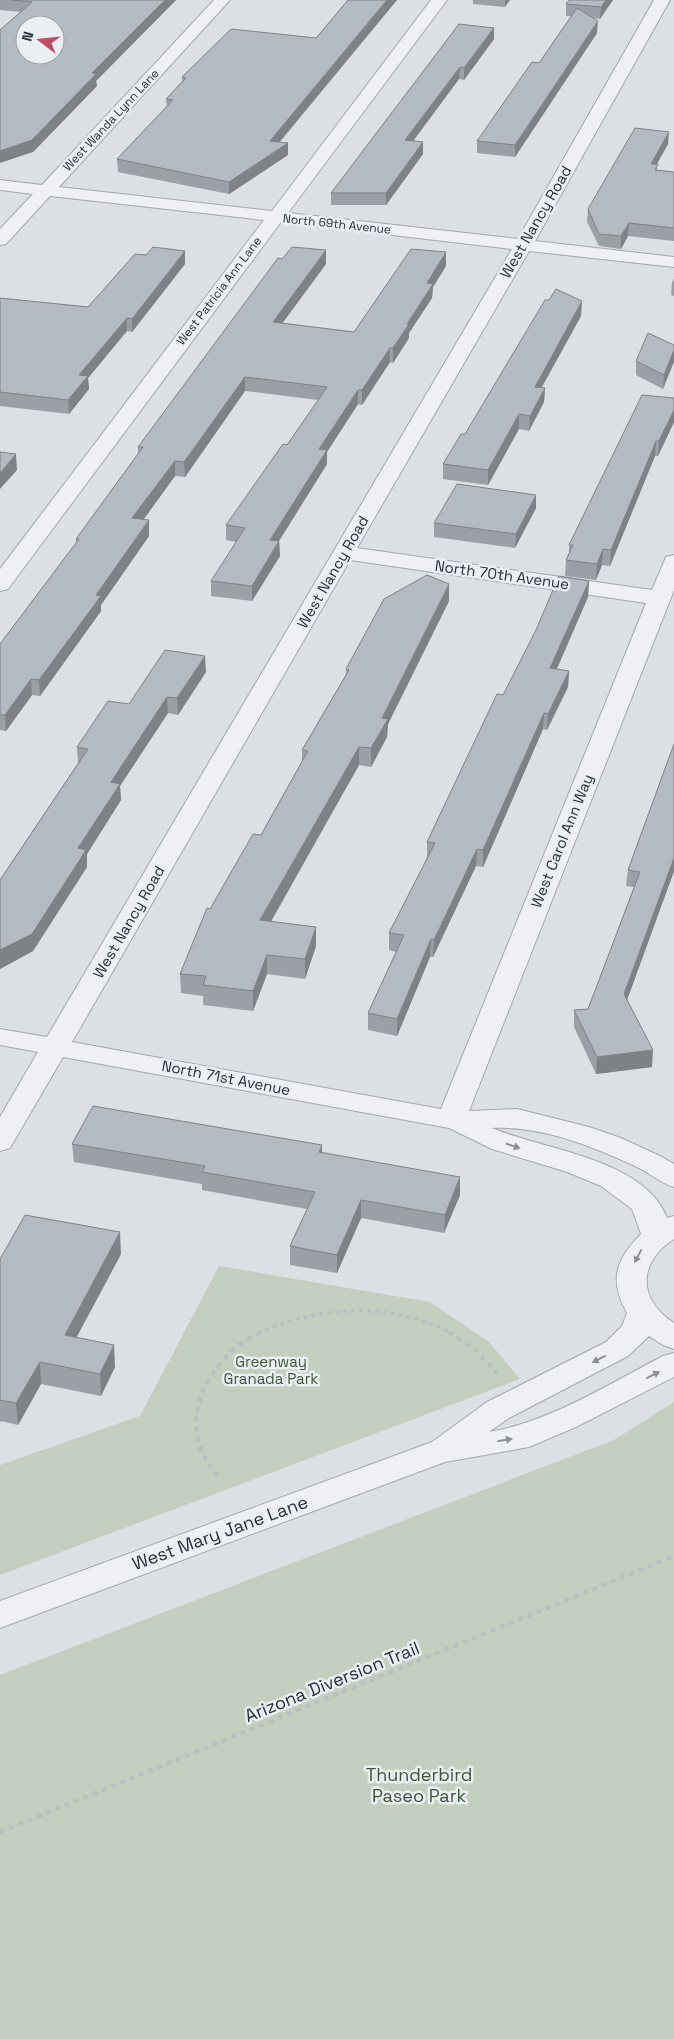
<svg xmlns="http://www.w3.org/2000/svg" width="674" height="2039" font-family="'Space Grotesk',sans-serif">
	<rect width="100%" height="100%" fill="#dce0e5"/>
	<!-- green -->
	<g fill="#c3cebe">
		<polygon points="219,1266 430,1302 489,1342 520,1379 0,1575 0,1465 140,1416"/>
		<polygon points="674,1402 674,2039 0,2039 0,1675 614,1440"/>
	</g>
	<g fill="none" stroke-linecap="round" stroke-linejoin="round">
		<defs>
			<path id="minor" d="M214,0h16l-171,187 213,24 159,-211h16l-159,213 230,26 136,-239h16l-135,241 139,16v10l-145,-16 -172,297 295,42 14,-33 8,-2v35l-205,521 48,-2 72,18 32,11 41,19 12,7v23c-14,-4 -24,-14 -37,-20 -46,-21 -94,-41 -145,-39 52,22 153,31 175,90l7,-2v23c-37,24 -36,61 0,84v26l-11,-4 -14,-9 -21,20 -119,62 -20,14c58,-9 122,-49 174,-76l11,-3v24l-98,50 -47,20 -84,15 -445,166v-27l432,-159 55,-40 119,-60 16,-16 5,-13c-18,-32 -12,-53 14,-79l-9,-25 -31,-23 -34,-14 -75,-23 -43,-21 -386,-71 -53,91 -10,3v-34l38,-65 -38,-7v-16l47,8 465,-788 -231,-27 -273,367 -8,2v-22l264,-349 -214,-24 -44,48 -6,1v-16l33,-35 -33,-4v-10l42,5zM350,560l296,43 -205,506 -369,-67z"/>
		</defs>
		<!-- minor casing -->
		<use href="#minor" stroke="#a2a7ae" stroke-width="2"/>
		<!-- path-far1 -->
		<path stroke="#babec3" stroke-width="3" stroke-dasharray="4 4" stroke-linecap="butt" d="M258,1333c61,-27 133,-32 193,0"/>
		<!-- path -->
		<g stroke="#babec3" stroke-width="4" stroke-dasharray="5 5" stroke-linecap="butt">
			<polyline points="449,1332 475,1350 497,1373"/>
			<path d="M218,1476c-8,-10 -16,-20 -19,-33 -13,-46 22,-93 62,-111"/>
			<polyline points="0,1832 674,1556"/>
		</g>
		<!-- minor -->
		<use href="#minor" fill="#eef0f3" fill-rule="evenodd"/>
	</g>
	<!-- wall -->
	<g fill="#9ba0a6">
		<polygon points="0,0 176,0 96,81 97,86 33,152 21,12 0,10"/>
		<polygon points="348,0 397,0 280,142 288,143 288,155 229,194 118,172 117,159 167,106 166,99 182,82 182,77 316,38"/>
		<polygon points="473,0 510,0 505,7 473,4"/>
		<polygon points="613,0 600,19 593,18 597,33 515,157 477,153 477,141 539,63 571,16 566,16 566,4"/>
		<polygon points="494,28 494,39 464,80 459,79 413,141 423,142 423,154 386,205 331,205 331,193"/>
		<polygon points="668,144 657,164 657,170 674,172 674,241 628,236 621,249 599,246 587,222 588,209"/>
		<polygon points="185,264 132,332 127,331 88,378 89,389 69,414 0,406 0,298 88,307"/>
		<polygon points="326,264 282,323 354,332 446,266 433,287 432,298 409,333 409,338 393,363 390,362 362,405 358,404 327,452 327,464 279,541 280,556 252,601 211,596 211,581 236,542 226,540 226,525 287,445 318,400 245,391 185,477 175,476 143,520 149,536 101,605 101,611 40,696 32,695 6,731 0,730 0,644 76,543 76,539 138,454 138,447"/>
		<polygon points="674,279 674,296 671,295 672,282"/>
		<polygon points="581,316 542,387 545,388 544,402 529,431 519,429 488,485 443,479 443,464 465,434"/>
		<polygon points="674,345 663,389 636,375 636,361"/>
		<polygon points="674,410 674,422 658,456 655,456 610,566 602,565 596,580 565,576 566,560 569,555 569,545"/>
		<polygon points="536,508 515,548 434,537 434,523"/>
		<polygon points="589,581 588,597 556,669 569,671 568,687 547,730 543,729 483,867 476,866 433,957 430,957 397,1036 368,1030 368,1013 396,952 389,950 389,933 427,859 427,842 503,695"/>
		<polygon points="449,601 388,724 387,737 371,767 359,765 271,922 316,927 316,946 305,979 267,974 253,1011 203,1005 203,996 181,993 180,974 210,909 261,835 302,761 302,750 346,675 346,669"/>
		<polygon points="206,672 178,715 168,713 120,786 121,800 87,854 87,867 33,951 0,969 0,880 78,763 77,747 129,704"/>
		<polygon points="674,744 674,871 627,1000 652,1067 596,1074 574,1027 574,1010 588,1009 634,887 626,886 628,870"/>
		<polygon points="72,1144 322,1152 460,1195 444,1233 361,1218 337,1273 290,1265 290,1246 307,1209 202,1190 202,1184 74,1162"/>
		<polygon points="121,1254 76,1338 115,1367 101,1396 41,1384 18,1425 1,1421 0,1423 0,1259"/>
	</g>
	<!-- shaded-wall -->
	<g fill="#7e8287">
		<polygon points="165,0 176,0 96,81 97,86 33,152 0,163 0,151 92,73"/>
		<polygon points="387,0 397,0 270,153 270,141"/>
		<polygon points="505,0 510,0 505,7"/>
		<polygon points="606,0 613,0 600,19 601,7"/>
		<polygon points="598,21 597,33 515,157 515,145"/>
		<polygon points="494,28 494,39 464,80 464,68"/>
		<polygon points="460,67 459,79 405,152 405,140"/>
		<polygon points="669,132 668,144 650,176 651,164"/>
		<polygon points="423,142 423,154 386,205 386,193"/>
		<polygon points="288,143 288,155 229,194 229,182"/>
		<polygon points="629,223 628,236 621,249 621,236"/>
		<polygon points="326,250 326,264 273,336 273,322"/>
		<polygon points="185,251 185,264 132,332 132,319"/>
		<polygon points="446,252 446,266 433,287 432,298 409,333 409,338 393,363 393,348 427,283"/>
		<polygon points="582,301 581,316 534,401 535,387"/>
		<polygon points="127,318 127,331 88,378 89,389 69,414 68,400 79,375"/>
		<polygon points="390,348 390,362 362,405 362,390"/>
		<polygon points="674,350 674,362 663,389 664,375"/>
		<polygon points="245,377 245,391 185,477 184,462"/>
		<polygon points="545,388 544,402 529,431 530,416"/>
		<polygon points="358,390 358,404 327,452 327,464 279,541 280,556 252,601 252,586 270,540 319,449"/>
		<polygon points="674,410 674,422 658,456 659,441"/>
		<polygon points="519,414 519,429 488,485 488,470"/>
		<polygon points="656,441 655,456 610,566 611,550"/>
		<polygon points="16,454 17,470 0,489 0,473"/>
		<polygon points="175,461 175,476 133,534 132,518"/>
		<polygon points="536,495 536,508 515,548 516,534"/>
		<polygon points="149,520 149,536 101,605 101,611 40,696 39,680 96,595"/>
		<polygon points="603,549 602,565 596,580 597,564"/>
		<polygon points="589,581 588,597 550,685 550,668"/>
		<polygon points="449,584 449,601 388,724 387,737 371,767 371,748 382,718"/>
		<polygon points="205,656 206,672 178,715 177,698"/>
		<polygon points="569,671 568,687 547,730 548,714"/>
		<polygon points="31,679 32,695 6,731 5,715"/>
		<polygon points="167,697 168,713 120,786 121,800 87,854 87,867 33,951 0,969 0,950 78,848 111,782"/>
		<polygon points="544,713 543,729 483,867 483,850"/>
		<polygon points="359,747 359,765 260,940 260,920"/>
		<polygon points="477,849 476,866 433,957 434,940"/>
		<polygon points="674,858 674,871 623,1011 624,994"/>
		<polygon points="316,927 316,946 305,979 305,959"/>
		<polygon points="431,939 430,957 397,1036 397,1019"/>
		<polygon points="267,955 267,974 253,1011 253,991"/>
		<polygon points="653,1050 652,1067 596,1074 597,1057"/>
		<polygon points="322,1145 322,1163 319,1152"/>
		<polygon points="460,1177 460,1195 444,1233 445,1215"/>
		<polygon points="361,1200 361,1218 337,1273 337,1255"/>
		<polygon points="120,1232 121,1254 66,1357 65,1335"/>
		<polygon points="114,1345 115,1367 101,1396 100,1374"/>
		<polygon points="40,1362 41,1384 18,1425 16,1403"/>
	</g>
	<!-- building -->
	<g fill="#b4bac1" stroke="#7e8287" fill-rule="evenodd">
		<path d="M12,0h153l-73,73 4,1 -64,66 -32,11v-121l32,-28zM25,25h30v30h-30z"/>
		<polygon points="348,0 387,0 270,141 288,143 229,182 117,159 173,100 166,99 186,78 182,77 231,29 316,38"/>
		<polygon points="569,0 606,0 601,7 566,4"/>
		<polygon points="577,8 598,21 515,145 477,141 532,62 539,63"/>
		<polygon points="459,24 494,28 464,68 460,67 405,140 423,142 386,193 331,193"/>
		<polygon points="635,128 669,132 651,164 658,164 655,170 674,172 674,228 629,223 621,236 599,234 588,209"/>
		<polygon points="153,247 185,251 132,319 127,318 79,375 88,376 68,400 0,392 0,298 88,307 135,254 146,255"/>
		<polygon points="292,247 326,250 273,322 354,332 411,249 446,252 427,283 433,284 407,324 409,324 393,348 390,348 362,390 358,390 319,449 327,450 270,540 279,541 252,586 211,581 245,528 226,525 283,444 287,445 327,387 245,377 184,462 175,461 132,518 149,520 96,595 101,596 39,680 31,679 5,715 0,715 0,644 79,539 76,539 143,447 138,447 278,258 282,259"/>
		<polygon points="556,289 582,301 535,387 545,388 530,416 519,414 488,470 443,464 461,434 465,434 545,300 549,300"/>
		<polygon points="648,333 674,345 674,350 664,375 636,361"/>
		<polygon points="642,395 674,398 674,410 659,441 656,441 611,550 603,549 597,564 566,560 573,545 569,545"/>
		<polygon points="0,452 16,454 0,473"/>
		<polygon points="457,484 536,495 516,534 434,523"/>
		<polygon points="427,575 449,584 382,718 388,719 371,748 359,747 260,920 316,927 305,959 267,955 253,991 203,985 206,976 180,974 207,908 210,909 253,834 261,835 308,751 302,750 349,670 346,669 384,599"/>
		<polygon points="559,576 589,581 550,668 569,671 548,714 544,713 483,850 477,849 434,940 431,939 397,1019 368,1013 404,935 389,933 435,843 427,842 497,694 503,695 536,630"/>
		<polygon points="165,650 205,656 177,698 167,697 111,782 120,784 78,848 86,850 32,934 0,950 0,880 88,749 77,747 108,701 129,704"/>
		<polygon points="674,744 674,858 624,994 653,1050 597,1057 574,1010 588,1009 640,872 628,870"/>
		<polygon points="93,1106 322,1145 319,1152 460,1177 445,1215 361,1200 337,1255 290,1246 315,1192 202,1172 205,1166 72,1144"/>
		<polygon points="25,1215 120,1232 65,1335 114,1345 100,1374 40,1362 16,1403 0,1400 0,1259"/>
	</g>
	<!-- one-way arrows -->
	<defs><path id="oneway-solid" d="M-6-.8H1V-3.2L6.5 0L1 3.2V.8H-6Z" transform="scale(1.25)"/></defs>
	<g fill="#8a9096">
		<use href="#oneway-solid" transform="translate(513 1146) rotate(19)"/>
		<use href="#oneway-solid" transform="translate(638 1256) rotate(118)"/>
		<use href="#oneway-solid" transform="translate(599 1359) rotate(153)"/>
		<use href="#oneway-solid" transform="translate(653 1375) rotate(-27)"/>
		<use href="#oneway-solid" transform="translate(505 1440) rotate(-9)"/>
	</g>
	<g text-anchor="middle" stroke-width="5" stroke-linejoin="round" paint-order="stroke">
		<!-- far-street labels -->
		<g font-size="12" fill="#272f39" stroke="#ebeff3">
			<text transform="translate(111 120) rotate(-47)" y="4">West Wanda Lynn Lane</text>
			<text transform="translate(337 224) rotate(6)" y="4">North 69th Avenue</text>
			<text transform="translate(219 291) rotate(-53)" y="4">West Patricia Ann Lane</text>
		</g>
		<!-- street labels -->
		<g font-size="15" fill="#272f39" stroke="#ebeff3">
			<text transform="translate(536 222) rotate(-60)" y="5">West Nancy Road</text>
			<text transform="translate(333 572) rotate(-60)" y="5">West Nancy Road</text>
			<text transform="translate(502 575) rotate(8)" y="5">North 70th Avenue</text>
			<text transform="translate(562 841) rotate(-68)" y="5">West Carol Ann Way</text>
			<text transform="translate(129 922) rotate(-60)" y="5">West Nancy Road</text>
			<text transform="translate(226 1078) rotate(11)" y="5">North 71st Avenue</text>
		</g>
		<!-- park labels -->
		<g font-size="15" fill="#3e5436" stroke="#ebeff3">
			<text x="271" y="1367">Greenway<tspan x="271" dy="17">Granada Park</tspan></text>
		</g>
		<!-- near-street labels -->
		<g font-size="18" fill="#272f39" stroke="#ebeff3">
			<text transform="translate(220 1533) rotate(-20)" y="6">West Mary Jane Lane</text>
			<text transform="translate(332 1682) rotate(-22)" y="6">Arizona Diversion Trail</text>
		</g>
		<!-- near-park labels -->
		<g font-size="18" fill="#3e5436" stroke="#ebeff3">
			<text x="419" y="1781">Thunderbird<tspan x="419" dy="21">Paseo Park</tspan></text>
		</g>
	</g>
	<!-- north arrow -->
	<g transform="translate(40 40) rotate(286)"><circle r="24" fill="#ebeff3" stroke="#9da2a9"/>
	<path d="M0-4L9 19L0 12L-9 19Z" fill="#bf4b65"/>
	<text y="-8" font-size="14" font-weight="bold" text-anchor="middle" fill="#272f39">N</text>
	</g>
</svg>
